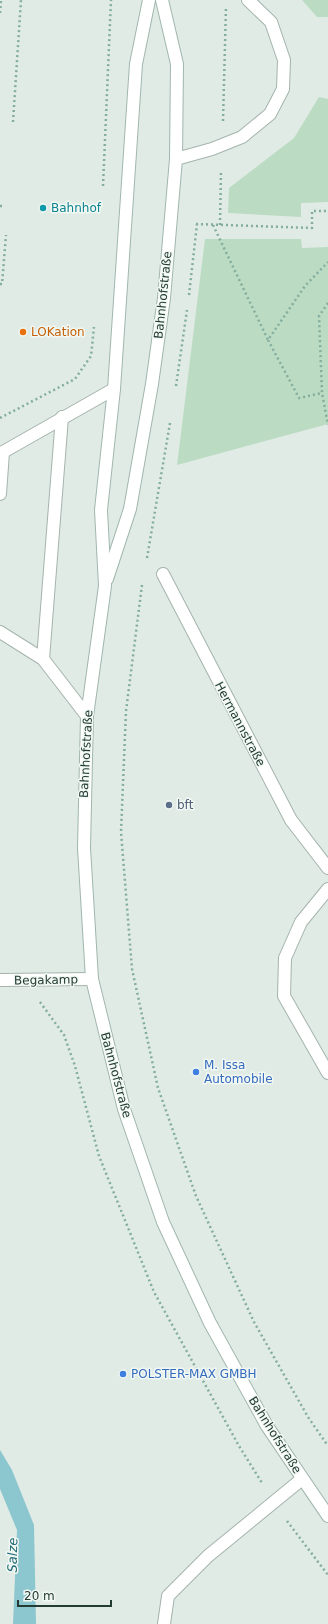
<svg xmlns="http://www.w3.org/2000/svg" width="328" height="1624" font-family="'DejaVu Sans',sans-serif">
	<rect width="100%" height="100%" fill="#e1ebe6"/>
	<!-- green -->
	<g fill="#bbdbc2">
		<polygon points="302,0 328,0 328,17 317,17"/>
		<polygon points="319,97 328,99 328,202 301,203 301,217 228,213 229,188 294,138"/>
		<polygon points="205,239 301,239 302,248 328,247 328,424 177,465"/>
	</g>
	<!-- water -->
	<polygon fill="#8cc6ce" points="0,1450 12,1470 34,1525 36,1624 13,1624 17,1530 0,1489"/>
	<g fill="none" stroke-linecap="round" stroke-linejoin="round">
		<defs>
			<g id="service">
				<polyline points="176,159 212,149 242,137 270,114 283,89 284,60 271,22 248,0"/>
				<polyline points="0,494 3,452 114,389"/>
				<polyline points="0,632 43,659 87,716"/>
				<polyline points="43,659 62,417"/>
				<polyline points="164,1624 168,1596 208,1556 302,1479"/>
			</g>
			<g id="minor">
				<polyline points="163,574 291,820 328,868"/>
				<polyline points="328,889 301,922 285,958 284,996 328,1073"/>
				<polyline points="0,980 92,979"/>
			</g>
			<g id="secondary">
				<polyline points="149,0 136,64 114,389 101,510 105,586 87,716 84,848 92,979 124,1109 163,1222 210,1323 267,1426 328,1516"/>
				<polyline points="107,579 130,509 152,384 164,298 176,159 177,64 162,0"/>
			</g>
		</defs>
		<!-- service casing -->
		<use href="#service" stroke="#a4b3ad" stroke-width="14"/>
		<!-- minor casing -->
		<use href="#minor" stroke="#a4b3ad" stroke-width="14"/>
		<!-- secondary casing -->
		<use href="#secondary" stroke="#a0b6ae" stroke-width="14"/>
		<!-- path -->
		<g stroke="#83ad9e" stroke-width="2.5" stroke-dasharray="2 3" stroke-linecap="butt">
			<polyline points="0,13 1,0"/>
			<polyline points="223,121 226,6"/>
			<polyline points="13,122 21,0"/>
			<polyline points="103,186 111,0"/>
			<polyline points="0,206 5,206"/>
			<polyline points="82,211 102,212"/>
			<polyline points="196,224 312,228 312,211 328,211"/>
			<polyline points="213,225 268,340 305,286 328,262"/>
			<polyline points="220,225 221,170"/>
			<polyline points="0,284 2,284 6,235"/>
			<polyline points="189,295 197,224"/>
			<polyline points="328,303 319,316 322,393 328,425"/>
			<polyline points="268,340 299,398 322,393"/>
			<polyline points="176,386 187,310"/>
			<polyline points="0,418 75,379 91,356 94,327"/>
			<polyline points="147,558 170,423"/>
			<polyline points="142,585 126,711 121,832 132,969 158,1088 196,1196 254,1322 308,1417 328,1446"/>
			<polyline points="40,1002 64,1035 75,1066 99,1156 154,1292 239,1446 262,1483"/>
			<polyline points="287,1521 328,1575"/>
		</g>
		<!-- service -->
		<use href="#service" stroke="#fff" stroke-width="12"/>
		<!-- minor -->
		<use href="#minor" stroke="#fff" stroke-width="12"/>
		<!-- secondary -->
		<use href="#secondary" stroke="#fff" stroke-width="12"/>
	</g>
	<!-- markers -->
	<circle fill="#0f9aa8" stroke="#f2f8f4" stroke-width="1.5" cx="43" cy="208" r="4"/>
	<circle fill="#e8710a" stroke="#f2f8f4" stroke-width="1.5" cx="23" cy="332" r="4"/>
	<circle fill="#5c6f8a" stroke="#f2f8f4" stroke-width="1.5" cx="169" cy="805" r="4"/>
	<g fill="#3f7fe0" stroke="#f2f8f4" stroke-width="1.5">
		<circle cx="196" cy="1072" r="4"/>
		<circle cx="123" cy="1374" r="4"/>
	</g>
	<g text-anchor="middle" stroke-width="3" stroke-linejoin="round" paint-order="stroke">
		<!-- culture labels -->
		<g font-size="12" fill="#0d838f" stroke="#f2f8f4" text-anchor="start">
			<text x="51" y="212">Bahnhof</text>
		</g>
		<!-- street labels -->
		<g font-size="12" fill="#223b33" stroke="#f2f8f4">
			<text transform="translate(163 295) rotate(-84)" y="4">Bahnhofstraße</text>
			<text transform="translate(240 724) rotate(62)" y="4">Hermannstraße</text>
			<text transform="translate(86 754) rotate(-87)" y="4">Bahnhofstraße</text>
			<text transform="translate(46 980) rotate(-1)" y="4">Begakamp</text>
			<text transform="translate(116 1075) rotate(75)" y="4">Bahnhofstraße</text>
			<text transform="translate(275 1435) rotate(58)" y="4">Bahnhofstraße</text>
		</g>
		<!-- food labels -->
		<g font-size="12" fill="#c56008" stroke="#f2f8f4" text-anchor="start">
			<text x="31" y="336">LOKation</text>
		</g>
		<!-- service labels -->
		<g font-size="12" fill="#4e5e75" stroke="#f2f8f4" text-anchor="start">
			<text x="177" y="809">bft</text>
		</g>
		<!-- shop labels -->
		<g font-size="12" fill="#366cbe" stroke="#f2f8f4" text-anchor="start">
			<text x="204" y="1069">M. Issa<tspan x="204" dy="14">Automobile</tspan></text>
			<text x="131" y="1378">POLSTER-MAX GMBH</text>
		</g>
		<!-- water labels -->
		<g font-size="13" font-style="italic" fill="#1f6974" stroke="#f2f8f4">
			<text transform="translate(12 1555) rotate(-89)" y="5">Salze</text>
		</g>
	</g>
	<!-- scale -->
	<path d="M18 1600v6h93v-6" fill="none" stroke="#223b33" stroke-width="2"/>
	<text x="24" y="1600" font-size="12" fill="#223b33" stroke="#f2f8f4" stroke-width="3" paint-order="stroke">20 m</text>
</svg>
